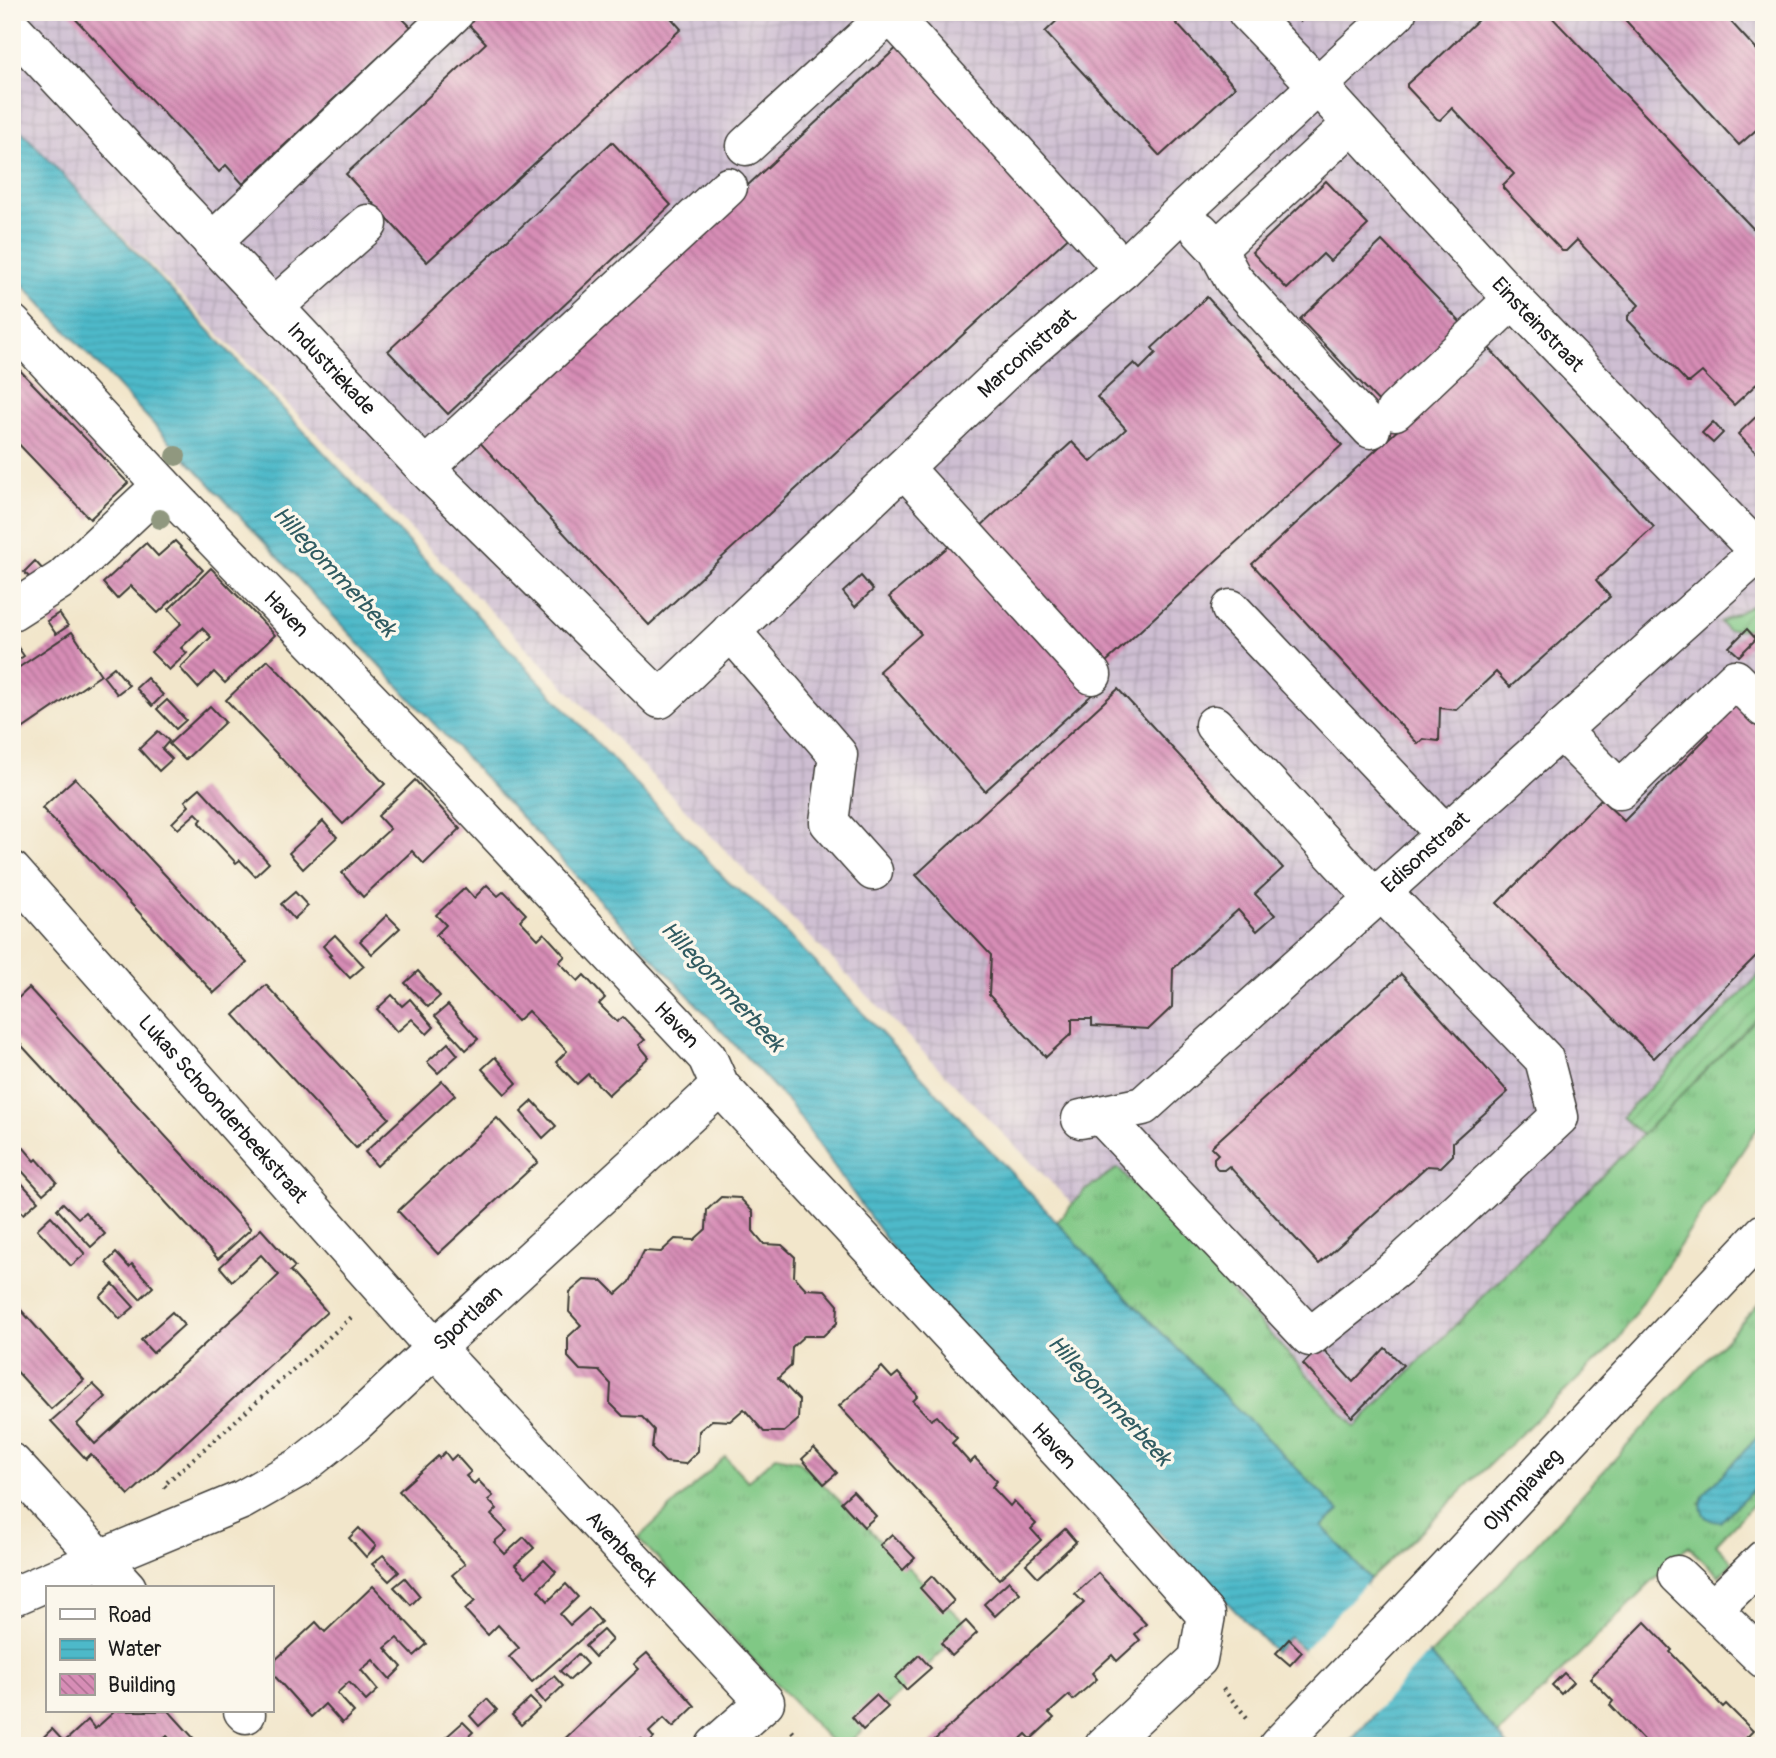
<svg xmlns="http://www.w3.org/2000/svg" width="1776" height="1758" font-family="Pangolin,sans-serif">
	<defs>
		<pattern id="industrial-grid" width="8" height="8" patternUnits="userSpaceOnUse" patternTransform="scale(1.75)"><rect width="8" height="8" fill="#cebed2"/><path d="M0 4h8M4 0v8" fill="none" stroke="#b0a3b4"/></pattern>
		<pattern id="grass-tufts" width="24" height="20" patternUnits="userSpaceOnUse" patternTransform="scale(1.75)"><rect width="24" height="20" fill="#80c885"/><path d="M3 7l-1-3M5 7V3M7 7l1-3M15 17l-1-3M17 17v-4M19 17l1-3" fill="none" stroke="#6eab72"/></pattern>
		<pattern id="garden-furrows" width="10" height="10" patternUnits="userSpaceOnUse" patternTransform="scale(1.75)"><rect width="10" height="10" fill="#80c885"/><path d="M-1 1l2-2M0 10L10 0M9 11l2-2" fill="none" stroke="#6eab72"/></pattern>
		<pattern id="water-rules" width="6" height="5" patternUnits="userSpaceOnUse" patternTransform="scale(1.75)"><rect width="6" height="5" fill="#4db9c9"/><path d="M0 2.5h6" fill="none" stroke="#439eac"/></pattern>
		<pattern id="building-back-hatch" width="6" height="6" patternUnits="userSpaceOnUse" patternTransform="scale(1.75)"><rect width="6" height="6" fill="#d78db6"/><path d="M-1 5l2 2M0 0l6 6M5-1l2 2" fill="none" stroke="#ae7293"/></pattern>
	</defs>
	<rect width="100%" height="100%" fill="#fbf7ec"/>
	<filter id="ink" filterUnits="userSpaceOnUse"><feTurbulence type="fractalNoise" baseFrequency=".0143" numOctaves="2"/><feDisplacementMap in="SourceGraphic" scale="14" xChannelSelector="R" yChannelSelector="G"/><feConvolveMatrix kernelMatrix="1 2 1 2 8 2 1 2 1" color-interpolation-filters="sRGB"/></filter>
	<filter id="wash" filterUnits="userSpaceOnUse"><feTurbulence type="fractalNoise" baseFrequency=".00686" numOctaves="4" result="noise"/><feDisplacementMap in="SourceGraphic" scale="28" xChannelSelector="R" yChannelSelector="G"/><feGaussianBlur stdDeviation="1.57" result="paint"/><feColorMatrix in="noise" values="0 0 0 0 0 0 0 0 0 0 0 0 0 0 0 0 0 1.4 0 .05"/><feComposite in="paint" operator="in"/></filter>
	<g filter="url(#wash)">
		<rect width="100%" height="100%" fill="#f2e6cb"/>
		<!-- industrial -->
		<polygon fill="url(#industrial-grid)" points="12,12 1764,12 1764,1099 1385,1523 12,123"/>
		<!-- grass -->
		<g fill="url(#grass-tufts)" stroke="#4e7250" stroke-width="2">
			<polygon points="1764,1011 1764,1118 1617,1341 1397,1554 1370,1579 1322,1526 1338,1511 1137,1308 1057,1222 1083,1192 1118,1168 1355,1427"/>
			<polygon points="1764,1298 1764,1430 1704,1494 1700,1504 1720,1522 1764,1478 1764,1493 1716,1544 1733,1562 1719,1576 1688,1546 1498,1735 1430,1655 1485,1599"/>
			<polygon points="776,1456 799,1461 965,1623 962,1632 846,1746 835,1746 638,1538 725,1457 748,1481"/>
		</g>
		<!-- garden -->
		<g fill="url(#garden-furrows)" stroke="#4e7250" stroke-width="2">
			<polygon points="1755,604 1764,609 1764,645 1747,629 1727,630 1720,622"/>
			<polygon points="1764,970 1764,1011 1642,1135 1622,1117"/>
		</g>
		<!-- water -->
		<g fill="url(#water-rules)" stroke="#346a72" stroke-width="2">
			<polygon points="12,121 731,885 756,903 818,965 1137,1308 1339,1511 1322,1526 1370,1579 1365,1585 1430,1655 1508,1746 1346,1746 1375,1714 1289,1637 1275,1652 911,1275 790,1104 12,273"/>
			<path d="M1764,1430v48l-44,44c-18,-1 -22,-13 -16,-28z"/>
		</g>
		<!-- pier -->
		<polygon fill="#f2e6cb" points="1365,1584 1392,1609 1431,1650 1372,1715 1303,1651"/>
		<g id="blocks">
			<!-- building -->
			<g fill="url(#building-back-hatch)">
				<polygon points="69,12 396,12 411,27 243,184 226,165 219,172"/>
				<polygon points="481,12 666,12 681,29 427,262 346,174 486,43 468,24"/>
				<polygon points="1066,12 1166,12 1235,87 1160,156 1045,32"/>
				<polygon points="1291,12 1310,12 1300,22"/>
				<polygon points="1486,12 1547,12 1764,240 1764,377 1734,405 1702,372 1690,382 1687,382 1628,320 1628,316 1639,305 1577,240 1566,251 1562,251 1503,188 1503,185 1514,174 1452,108 1440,120 1437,119 1407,87 1407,84 1426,67 1430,66"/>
				<polygon points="1618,12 1722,12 1764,58 1764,123 1739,145"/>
				<polygon points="902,43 1075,231 649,625 475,437"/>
				<polygon points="612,142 671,205 448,414 388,351"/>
				<polygon points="1326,181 1368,225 1330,261 1323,254 1287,289 1252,252"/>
				<polygon points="1382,241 1465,327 1383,406 1300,319"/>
				<polygon points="1207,297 1342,445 1106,662 980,527 1072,442 1091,462 1126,429 1097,397 1134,363 1140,369 1156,353 1152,348"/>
				<polygon points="1488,347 1654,527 1596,580 1610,597 1510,687 1496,672 1456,710 1440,708 1439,741 1423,739 1418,744 1252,564"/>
				<polygon points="12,362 128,483 90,519 12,437"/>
				<polygon points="1764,409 1764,461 1738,434"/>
				<polygon points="1713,422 1723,433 1713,443 1702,433"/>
				<polygon points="175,541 203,570 158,613 131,586 117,599 103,583 146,543 158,556"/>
				<polygon points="955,541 1095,692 985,791 879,671 921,634 889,597"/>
				<polygon points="35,561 45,572 34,582 24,572"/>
				<polygon points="211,568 275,635 225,683 214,672 198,688 180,668 211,637 202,628 181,648 187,653 169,670 151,652 182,623 169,609"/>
				<polygon points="861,576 873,590 855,607 843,592"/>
				<polygon points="59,613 68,626 56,634 47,621"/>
				<polygon points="1747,629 1756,639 1739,656 1729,647"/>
				<polygon points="72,632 101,675 12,736 12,672"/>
				<polygon points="15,643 24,656 12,664 12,645"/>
				<polygon points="268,660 385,784 343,824 226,700"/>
				<polygon points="114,667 129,685 117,694 103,676"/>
				<polygon points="147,678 163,695 152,706 136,688"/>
				<polygon points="1118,689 1283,868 1255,894 1275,915 1257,931 1238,910 1173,969 1172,1007 1149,1029 1092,1026 1092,1019 1072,1019 1072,1033 1046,1057 989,995 991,955 916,875"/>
				<polygon points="167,700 186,720 176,729 157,709"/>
				<polygon points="1733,702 1764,732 1764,948 1654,1058 1497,903 1601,799 1624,821 1709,735 1706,730"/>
				<polygon points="210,706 225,722 185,760 169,744"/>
				<polygon points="158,731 169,741 162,749 172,759 159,771 139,749"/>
				<polygon points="75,778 247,963 214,993 42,808"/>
				<polygon points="415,780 460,829 424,864 412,851 363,897 342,873 390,829 378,816"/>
				<polygon points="200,788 269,863 255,876 240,860 236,863 199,823 202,819 196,813 178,829 172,823 189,806 185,801"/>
				<polygon points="323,821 337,837 303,869 289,853"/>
				<polygon points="487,885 498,896 504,891 526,914 520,920 538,939 544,933 565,956 559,962 578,981 584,975 605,998 599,1004 617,1022 623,1017 645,1040 639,1045 649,1057 608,1095 588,1074 577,1084 556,1062 567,1051 528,1011 517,1021 436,935 446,925 436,915 465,888 474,898"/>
				<polygon points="295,892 308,906 294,919 281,904"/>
				<polygon points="387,915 400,928 372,954 360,941"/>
				<polygon points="335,935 364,966 350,978 329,956 331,955 323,946"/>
				<polygon points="418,971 440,996 428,1007 405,983"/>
				<polygon points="1401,974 1508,1092 1453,1142 1453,1155 1441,1167 1427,1166 1319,1264 1229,1166 1224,1170 1218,1170 1214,1164 1214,1158 1218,1154 1211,1147"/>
				<polygon points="266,985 389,1118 356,1148 234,1015"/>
				<polygon points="29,988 251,1229 218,1259 12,1035 12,1004"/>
				<polygon points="392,995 402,1006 410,999 434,1027 427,1034 412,1019 397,1032 377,1009"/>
				<polygon points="448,1005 478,1039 466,1050 435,1016"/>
				<polygon points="448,1043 458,1055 438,1073 427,1062"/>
				<polygon points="495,1057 517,1083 505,1094 482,1069"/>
				<polygon points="442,1081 455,1095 377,1166 365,1152"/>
				<polygon points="533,1101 556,1126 543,1138 521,1112"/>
				<polygon points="497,1118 538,1162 438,1254 398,1211"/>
				<polygon points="23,1147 35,1161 37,1159 57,1182 43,1194 12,1160 12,1157"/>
				<polygon points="17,1178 38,1201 23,1214 12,1202 12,1182"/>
				<polygon points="721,1197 740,1198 753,1212 753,1231 764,1244 782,1245 795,1257 794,1276 806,1289 825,1290 838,1305 837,1323 823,1336 804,1336 792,1347 791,1366 778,1378 799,1400 798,1420 784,1432 764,1432 744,1409 730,1421 712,1420 699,1431 698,1451 685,1464 665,1462 652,1449 654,1430 642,1417 623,1416 610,1403 611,1384 599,1371 580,1370 568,1357 568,1337 581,1325 569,1312 570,1292 584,1280 603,1281 616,1294 629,1282 644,1251 661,1252 675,1239 694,1240 706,1229 707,1210"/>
				<polygon points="63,1203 78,1218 85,1212 105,1234 91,1247 57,1209"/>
				<polygon points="51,1216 85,1254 71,1266 37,1229"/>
				<polygon points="261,1229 295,1267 290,1271 327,1312 129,1495 91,1454 86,1459 51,1421 93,1384 106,1397 77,1424 95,1444 240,1312 279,1275 261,1255 232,1281 220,1267"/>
				<polygon points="116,1253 129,1267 132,1264 153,1287 140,1299 106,1263"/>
				<polygon points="113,1284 134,1307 120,1319 100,1297"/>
				<polygon points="12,1300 84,1380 51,1409 12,1366"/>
				<polygon points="172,1312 184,1325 153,1353 141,1340"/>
				<polygon points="1321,1347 1353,1382 1385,1348 1403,1365 1352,1417 1303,1364"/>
				<polygon points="882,1367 892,1378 898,1373 918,1396 913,1401 931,1420 937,1416 957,1438 952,1443 970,1463 975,1458 997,1481 992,1487 1010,1506 1014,1501 1036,1524 1031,1529 1041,1540 999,1579 839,1406"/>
				<polygon points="814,1448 837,1473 824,1484 802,1459"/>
				<polygon points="445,1452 451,1460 456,1455 471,1472 466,1476 474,1484 478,1480 493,1496 488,1500 497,1509 491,1515 507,1531 494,1542 505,1554 524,1537 534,1548 515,1565 526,1577 544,1560 556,1572 538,1590 548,1601 566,1584 578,1597 560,1614 570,1625 589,1608 601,1622 532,1682 509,1657 519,1648 498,1625 488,1635 465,1610 475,1601 452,1575 465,1564 399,1491 438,1456 439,1458"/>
				<polygon points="853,1491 876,1516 864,1527 841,1502"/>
				<polygon points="359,1528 376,1546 366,1557 349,1538"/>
				<polygon points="1065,1529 1076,1542 1038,1577 1026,1564"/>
				<polygon points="892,1534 915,1558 903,1570 880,1545"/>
				<polygon points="383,1555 399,1572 389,1581 372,1564"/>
				<polygon points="1098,1573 1146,1624 1135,1634 1140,1640 1117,1661 1112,1655 1101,1665 1092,1673 1097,1679 1073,1700 1069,1695 1049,1713 1054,1718 1031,1739 1026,1734 1013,1746 928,1746 1084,1603 1075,1594"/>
				<polygon points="932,1576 954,1601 942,1612 920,1588"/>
				<polygon points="405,1578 420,1596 411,1605 394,1587"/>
				<polygon points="1009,1581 1020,1593 995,1616 984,1604"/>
				<polygon points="373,1586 427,1644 414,1656 397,1638 385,1648 402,1667 390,1679 373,1660 361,1670 378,1690 366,1701 349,1682 337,1693 354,1712 342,1723 325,1704 311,1717 271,1672 271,1664 316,1622 325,1632"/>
				<polygon points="966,1621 977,1633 952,1656 941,1643"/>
				<polygon points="1645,1622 1672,1650 1670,1652 1723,1707 1726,1704 1753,1731 1738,1746 1649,1746 1610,1705 1613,1701 1590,1678"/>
				<polygon points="603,1630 612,1640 595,1657 585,1646"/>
				<polygon points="1289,1639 1302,1652 1290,1665 1276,1653"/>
				<polygon points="647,1653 695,1706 673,1727 664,1718 649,1732 654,1738 647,1746 641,1739 634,1746 557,1746 639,1669 634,1664"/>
				<polygon points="578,1654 587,1664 570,1680 560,1671"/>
				<polygon points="919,1655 931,1668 906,1690 895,1678"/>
				<polygon points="1564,1673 1573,1682 1561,1694 1552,1685"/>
				<polygon points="554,1676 563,1686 545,1703 536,1692"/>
				<polygon points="876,1695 888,1707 863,1730 852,1717"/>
				<polygon points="530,1698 540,1708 521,1725 512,1715"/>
				<polygon points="487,1699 497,1710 479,1726 470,1716"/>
				<polygon points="115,1711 169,1711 197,1742 193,1746 176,1746 167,1736 156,1746 34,1746 52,1729 64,1742 88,1720 95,1729"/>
				<polygon points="463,1722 473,1732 458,1746 452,1746 445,1738"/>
			</g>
		</g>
	</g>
	<g filter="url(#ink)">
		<use href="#blocks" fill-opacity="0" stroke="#3c3a36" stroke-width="2"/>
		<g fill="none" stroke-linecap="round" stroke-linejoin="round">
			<defs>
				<g id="minor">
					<path id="s1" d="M1247,12l71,74 195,213 251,258"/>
					<path id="s2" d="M12,28l413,440 235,231 344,-327 119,-103 60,-58 214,-199"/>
					<polyline points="746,146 890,14 1123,269"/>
					<polyline points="1200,231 1217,249 1352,124"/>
					<polyline points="212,242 455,12"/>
					<polyline points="1217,249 1233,279 1371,429"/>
					<polyline points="274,307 368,224"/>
					<path id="s3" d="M12,324l150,161 288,298 257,274 13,29 392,422 94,107 -8,44 -94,87"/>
					<polyline points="1395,411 1513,299"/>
					<polyline points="425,468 728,187"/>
					<polyline points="904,468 1092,675"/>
					<polyline points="1231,609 1445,834"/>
					<polyline points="12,611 62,579 162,485"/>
					<polyline points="731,631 838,755 829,822 873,871"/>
					<polyline points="1214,725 1374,898"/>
					<polyline points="1560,730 1620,790 1735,679 1764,708"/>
					<path id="s4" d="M12,871l423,477 330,354 -50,44"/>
					<polyline points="1101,1115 1310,1337 1399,1266 1559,1117 1544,1059 1381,891"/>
					<path id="s5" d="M1081,1119l62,-13 616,-554"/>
					<polyline points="12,1463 127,1588"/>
					<polyline points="1677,1575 1764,1659"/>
					<path id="s6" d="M12,1597l88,-38 142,-59 58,-33 53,-42 82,-77 285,-262"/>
					<polyline points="1713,1609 1764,1559"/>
					<polyline points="243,1711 246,1714"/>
				</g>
				<g id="major">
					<path id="s7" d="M1278,1746l124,-128 362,-385"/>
				</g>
			</defs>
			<!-- minor casing -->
			<use href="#minor" stroke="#3c3a36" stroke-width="41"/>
			<!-- major casing -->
			<use href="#major" stroke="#3c3a36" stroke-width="41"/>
			<!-- path -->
			<g stroke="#3c3a36" stroke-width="4.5" stroke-dasharray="2 5" stroke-linecap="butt">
				<polyline points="166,1487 164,1485 354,1315"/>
				<polyline points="1223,1689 1249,1720"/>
				<polyline points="792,1731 805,1746"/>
			</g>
			<!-- minor -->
			<use href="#minor" stroke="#fff" stroke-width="38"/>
			<!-- major -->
			<use href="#major" stroke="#fff" stroke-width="38"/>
		</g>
		<!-- trees -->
		<g fill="#90987f">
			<circle cx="176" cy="456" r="10"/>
			<circle cx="160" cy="519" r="10"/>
		</g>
	</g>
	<g text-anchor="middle" stroke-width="7" stroke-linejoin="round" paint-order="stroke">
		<!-- street labels -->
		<g font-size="21" fill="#1c1c1c" stroke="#fbf7ec">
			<text dy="7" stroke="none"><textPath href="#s1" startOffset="427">Einsteinstraat</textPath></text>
			<text dy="7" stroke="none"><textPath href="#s2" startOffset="1437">Marconistraat</textPath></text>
			<text dy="7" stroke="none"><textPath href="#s2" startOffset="467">Industriekade</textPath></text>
			<text dy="7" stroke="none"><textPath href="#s3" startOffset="399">Haven</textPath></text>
			<text dy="7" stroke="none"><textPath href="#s5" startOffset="443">Edisonstraat</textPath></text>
			<text dy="7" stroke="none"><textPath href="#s3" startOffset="966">Haven</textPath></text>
			<text dy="7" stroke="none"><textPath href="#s4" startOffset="318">Lukas Schoonderbeekstraat</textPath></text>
			<text dy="7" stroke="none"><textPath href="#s6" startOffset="541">Sportlaan</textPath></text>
			<text dy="7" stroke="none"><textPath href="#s3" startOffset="1533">Haven</textPath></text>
			<text dy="7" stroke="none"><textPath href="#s7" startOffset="354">Olympiaweg</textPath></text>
			<text dy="7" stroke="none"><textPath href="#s4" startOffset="912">Avenbeeck</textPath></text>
		</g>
		<!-- water labels -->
		<g font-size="23" font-style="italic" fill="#305b61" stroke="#fbf7ec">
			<text transform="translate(335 571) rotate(47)" y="8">Hillegommerbeek</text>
			<text transform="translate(723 986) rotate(47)" y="8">Hillegommerbeek</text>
			<text transform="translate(1110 1400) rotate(47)" y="8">Hillegommerbeek</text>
		</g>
	</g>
	<!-- margin -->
	<rect width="1776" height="1758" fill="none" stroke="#fbf7ec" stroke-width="42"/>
	<!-- legend -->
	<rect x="46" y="1586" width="228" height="126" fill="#fbf7ec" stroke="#a29f99" stroke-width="2"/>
	<rect x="60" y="1609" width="35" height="10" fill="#ffffff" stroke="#a29f99" stroke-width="2"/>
	<text x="108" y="1622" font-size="21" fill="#1c1c1c">Road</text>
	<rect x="60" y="1639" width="35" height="21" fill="url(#water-rules)" stroke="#a29f99" stroke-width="2"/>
	<text x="108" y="1656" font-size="21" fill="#1c1c1c">Water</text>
	<rect x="60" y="1674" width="35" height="21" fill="url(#building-back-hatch)" stroke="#a29f99" stroke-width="2"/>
	<text x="108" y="1692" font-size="21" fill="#1c1c1c">Building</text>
</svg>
